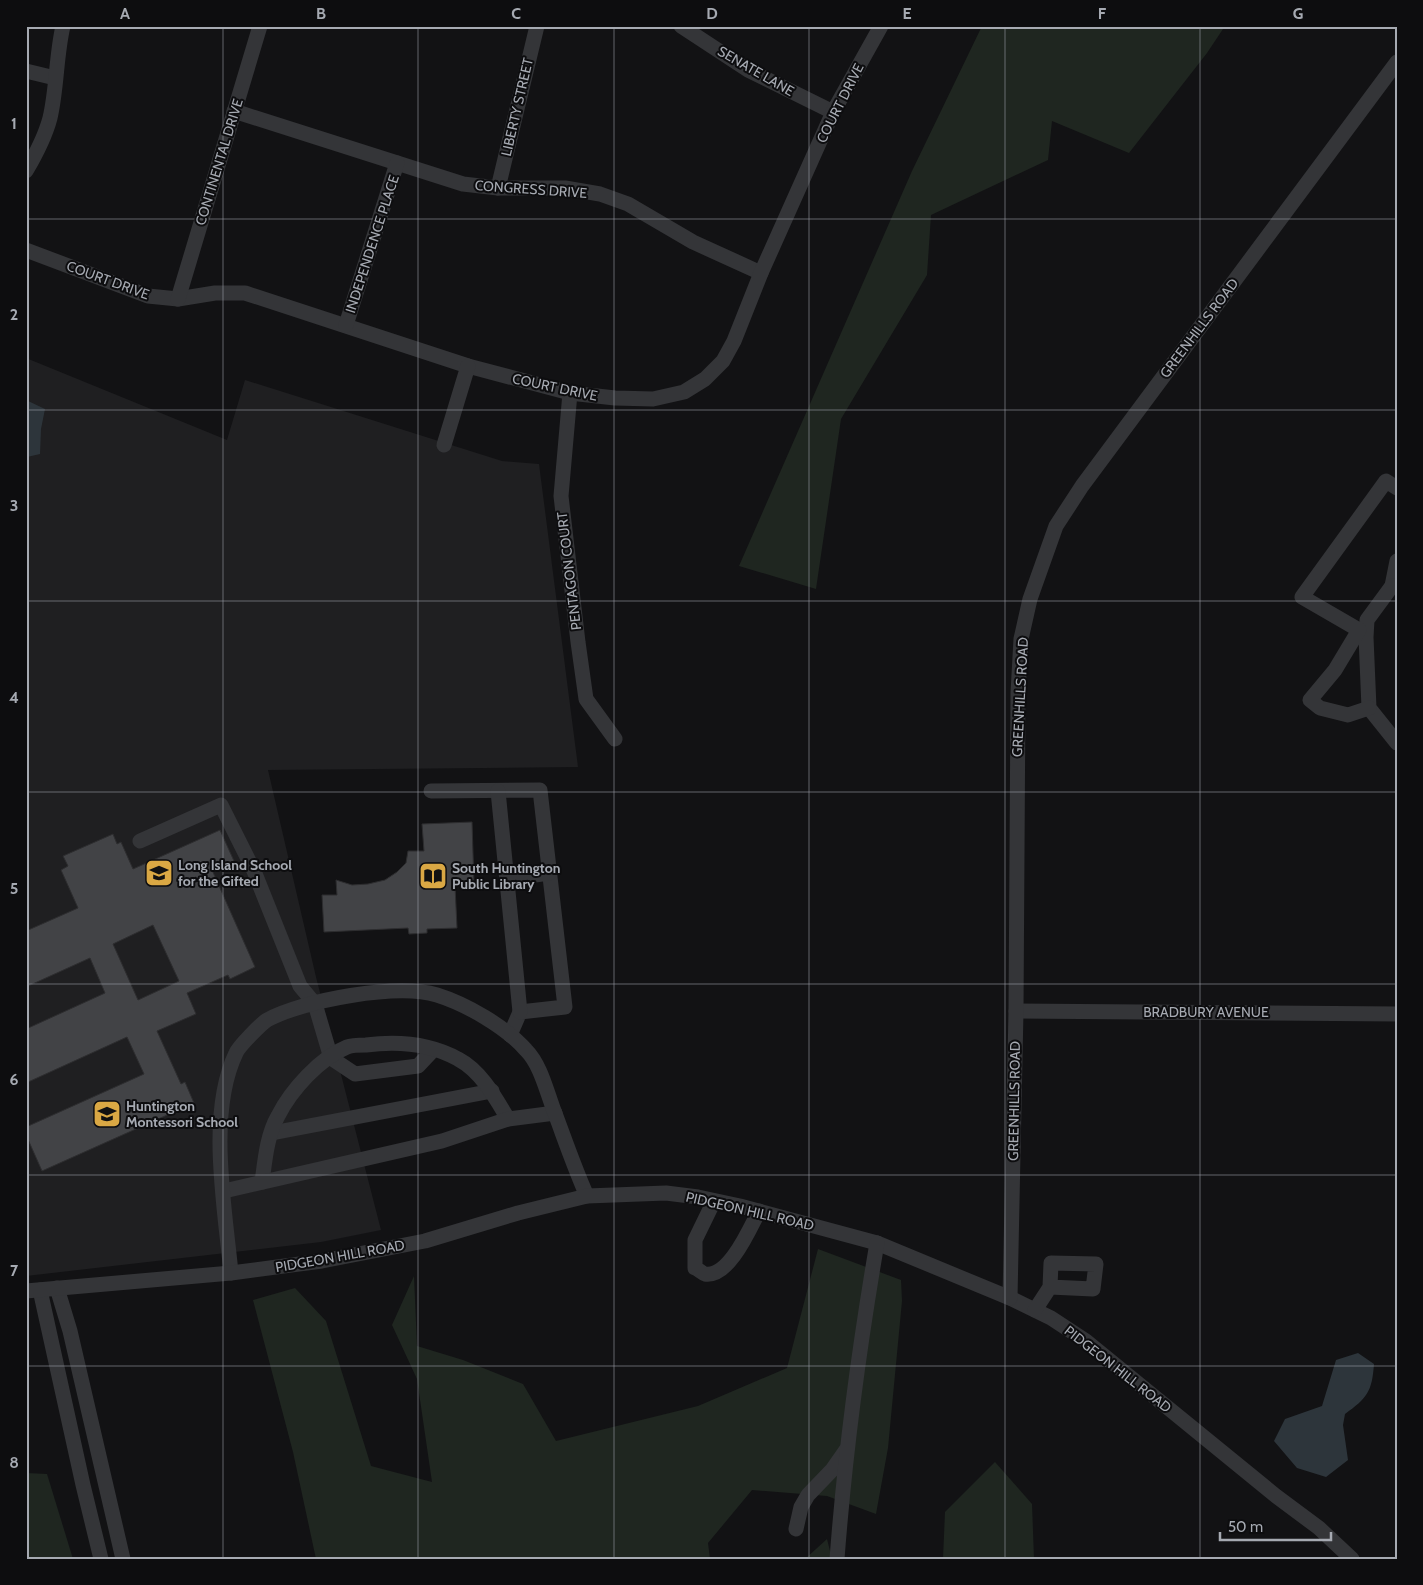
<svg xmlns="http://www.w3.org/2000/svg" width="1423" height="1585" font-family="Cabin,sans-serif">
	<rect width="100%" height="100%" fill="#121214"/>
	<!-- built -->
	<polygon fill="#1f1f21" points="26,358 227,440 245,380 502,461 539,464 578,767 268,770 316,977 381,1230 321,1242 26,1276"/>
	<!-- green -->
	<g fill="#1f2620">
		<polygon points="982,26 1225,26 1207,53 1129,153 1052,121 1048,160 931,215 927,275 841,419 816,589 739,566 912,171"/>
		<polygon points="818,1249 901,1280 902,1301 888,1448 876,1514 827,1496 752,1490 708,1543 710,1559 316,1559 293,1452 253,1300 295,1288 326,1321 371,1466 432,1482 417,1379 392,1325 414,1276 417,1346 463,1360 523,1384 556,1441 698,1406 787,1368"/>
		<polygon points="995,1462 1032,1504 1034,1559 943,1559 945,1512"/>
		<polygon points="26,1473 47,1474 73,1559 26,1559"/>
		<polygon points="827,1539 832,1559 805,1559"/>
	</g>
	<!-- water -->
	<g fill="#2d353b">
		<polygon points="26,400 45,409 41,429 40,454 27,457"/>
		<path d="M1358,1353l16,11c-2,28 -7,34 -29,50l-2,11 5,35 -22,17 -29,-9 -23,-27 11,-22 37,-13 14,-46z"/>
	</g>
	<!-- building -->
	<g fill="#424346" stroke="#2d2d2f" fill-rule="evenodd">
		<polygon points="472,822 474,885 455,886 457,928 427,929 427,933 409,934 408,928 324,932 322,895 337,895 336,880 352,885 368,884 385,880 397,872 406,863 408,851 424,851 422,824"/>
		<path d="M220,830l14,31 -22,9 43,97 -25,12 -2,-4 -41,18 9,21 -39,17 24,53 4,-2 9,21 -152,68 -16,-36v-8l118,-53 -17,-37 -101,46v-54l79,-36 -15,-35 -64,29v-56l52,-23 -17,-38 7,-4 -5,-10 50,-22 4,10 4,-2 12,27zM153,925l26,56 -41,19 -25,-56z"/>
	</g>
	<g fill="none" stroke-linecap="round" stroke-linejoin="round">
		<!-- minor -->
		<g stroke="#343538" stroke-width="15">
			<polyline points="681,26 748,70 833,112"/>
			<polyline points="26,71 55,78"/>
			<polyline points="234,111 463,184 498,188 565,188 600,194 628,204 693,242 761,273"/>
			<path d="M26,171c10,-17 19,-34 24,-53 7,-30 6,-62 13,-92"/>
			<polyline points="498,188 537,26"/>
			<polyline points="26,250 148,296 178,299 215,293 245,293 468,366 570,393 615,398 653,399 684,392 705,379 723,361 734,341 761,273 833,112 881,26"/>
			<polyline points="178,299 260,26"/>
			<polyline points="346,325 397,163"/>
			<polyline points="570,393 561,496 578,642 586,699 615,739"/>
			<polyline points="444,445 468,366"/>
			<polyline points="1397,561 1392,586 1397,587"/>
			<polyline points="1392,586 1367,620 1366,637 1369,708 1397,743"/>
			<polyline points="1369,708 1348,715 1320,708 1310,700 1335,670 1359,630 1302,597 1386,481 1397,488"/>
			<polyline points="431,791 540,790 565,1007 520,1012 510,1035"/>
			<polyline points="498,791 520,1012"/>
			<polyline points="140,841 221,805 254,871 300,986 315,1004 331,1058 355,1074 418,1066 433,1050"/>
			<polyline points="507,879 549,873"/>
			<polyline points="1016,1011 1397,1014"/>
			<polyline points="272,1133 492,1091"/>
			<path d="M262,1182c3,-22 5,-47 16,-66 13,-26 42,-58 69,-69 5,-2 13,-2 19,-2 31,-4 63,-2 92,14 23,12 37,38 50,60"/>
			<polyline points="224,1191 442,1141 508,1119 555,1113"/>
			<path d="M714,1201l-19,39v28c3,1 7,5 10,6 24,4 45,-46 54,-63"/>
			<path d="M231,1273c-6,-65 -24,-160 5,-220 3,-7 25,-29 31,-33 37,-20 130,-37 170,-25 29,9 69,32 89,55 14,14 20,39 27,58 11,29 21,59 34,88"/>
			<polyline points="57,1288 70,1331 123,1559"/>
			<polyline points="40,1290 83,1485 101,1559"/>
			<polyline points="26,1291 231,1273 322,1261 425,1241 518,1213 587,1196 666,1193 698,1197 740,1206 877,1243 1010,1298 1051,1318 1086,1341 1276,1496 1319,1528 1352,1559"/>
			<polyline points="1010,1298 1016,1011 1018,693 1021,639 1030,599 1056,526 1082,486 1397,62"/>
			<polyline points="1035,1310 1050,1287 1051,1263 1096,1264 1093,1289 1050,1287"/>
			<polyline points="796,1529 801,1507 808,1495 832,1470 846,1450"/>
			<path d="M837,1559c8,-106 22,-211 40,-316"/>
		</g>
	</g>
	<!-- grid -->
	<path fill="none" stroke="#a6aab2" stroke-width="1" stroke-opacity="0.55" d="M223,26v1533M418,26v1533M614,26v1533M809,26v1533M1005,26v1533M1200,26v1533M26,219h1371M26,410h1371M26,601h1371M26,792h1371M26,984h1371M26,1175h1371M26,1366h1371"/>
	<!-- icons -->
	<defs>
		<symbol id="school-square" viewBox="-11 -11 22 22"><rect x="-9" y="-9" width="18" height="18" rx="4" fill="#daa844" stroke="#0d0d0f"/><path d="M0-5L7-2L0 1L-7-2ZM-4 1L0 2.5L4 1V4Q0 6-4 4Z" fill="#111"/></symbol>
		<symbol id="library-square" viewBox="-11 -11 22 22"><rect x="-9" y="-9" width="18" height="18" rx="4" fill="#daa844" stroke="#0d0d0f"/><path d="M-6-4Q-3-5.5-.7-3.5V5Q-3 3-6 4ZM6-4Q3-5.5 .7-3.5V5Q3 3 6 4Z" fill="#111"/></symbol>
	</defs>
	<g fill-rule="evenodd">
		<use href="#school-square" x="143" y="857" width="32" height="32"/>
		<use href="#library-square" x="417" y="860" width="32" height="32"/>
		<use href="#school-square" x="91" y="1098" width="32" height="32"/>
	</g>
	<g text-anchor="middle" stroke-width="4" stroke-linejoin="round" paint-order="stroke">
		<!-- street labels -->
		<g font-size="14" fill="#a6aab2" stroke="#0d0d0f">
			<text transform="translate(756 71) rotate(30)" y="5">SENATE LANE</text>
			<text transform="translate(840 103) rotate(-63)" y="5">COURT DRIVE</text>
			<text transform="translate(517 107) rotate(-77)" y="5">LIBERTY STREET</text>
			<text transform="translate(219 162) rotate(-73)" y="5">CONTINENTAL DRIVE</text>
			<text transform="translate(531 189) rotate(4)" y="5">CONGRESS DRIVE</text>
			<text transform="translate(372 244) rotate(-72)" y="5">INDEPENDENCE PLACE</text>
			<text transform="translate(108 280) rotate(20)" y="5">COURT DRIVE</text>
			<text transform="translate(1199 328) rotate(-53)" y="5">GREENHILLS ROAD</text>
			<text transform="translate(555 387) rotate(12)" y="5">COURT DRIVE</text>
			<text transform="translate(569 571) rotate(-97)" y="5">PENTAGON COURT</text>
			<text transform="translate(1020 697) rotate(-87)" y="5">GREENHILLS ROAD</text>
			<text x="1206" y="1017">BRADBURY AVENUE</text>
			<text transform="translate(1014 1101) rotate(-89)" y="5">GREENHILLS ROAD</text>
			<text transform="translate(750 1211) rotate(13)" y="5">PIDGEON HILL ROAD</text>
			<text transform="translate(340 1256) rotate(-10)" y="5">PIDGEON HILL ROAD</text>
			<text transform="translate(1118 1369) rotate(38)" y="5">PIDGEON HILL ROAD</text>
		</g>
		<!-- poi labels -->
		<g font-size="14" font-weight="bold" fill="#a6aab2" stroke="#0d0d0f" text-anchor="start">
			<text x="178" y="870">Long Island School<tspan x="178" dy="16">for the Gifted</tspan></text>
			<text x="452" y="873">South Huntington<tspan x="452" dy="16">Public Library</tspan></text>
			<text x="126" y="1111">Huntington<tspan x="126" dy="16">Montessori School</tspan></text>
		</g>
	</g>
	<!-- border -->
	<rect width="1423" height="1585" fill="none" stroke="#0d0d0f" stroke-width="55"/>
	<!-- scale -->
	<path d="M1220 1532v8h111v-8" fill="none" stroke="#a6aab2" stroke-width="2.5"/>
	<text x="1228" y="1532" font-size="15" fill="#a6aab2" stroke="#0d0d0f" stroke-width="4" paint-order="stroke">50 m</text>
	<rect x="28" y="28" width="1368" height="1530" fill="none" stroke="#a6aab2" stroke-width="2"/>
	<g font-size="16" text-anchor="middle" font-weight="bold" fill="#a6aab2">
		<text x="125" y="19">A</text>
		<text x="321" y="19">B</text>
		<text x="516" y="19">C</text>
		<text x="712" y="19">D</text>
		<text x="907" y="19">E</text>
		<text x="1102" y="19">F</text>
		<text x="1298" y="19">G</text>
		<text x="14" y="129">1</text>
		<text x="14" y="320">2</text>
		<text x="14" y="511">3</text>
		<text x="14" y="703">4</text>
		<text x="14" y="894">5</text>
		<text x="14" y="1085">6</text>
		<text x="14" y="1276">7</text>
		<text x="14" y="1468">8</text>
	</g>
</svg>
